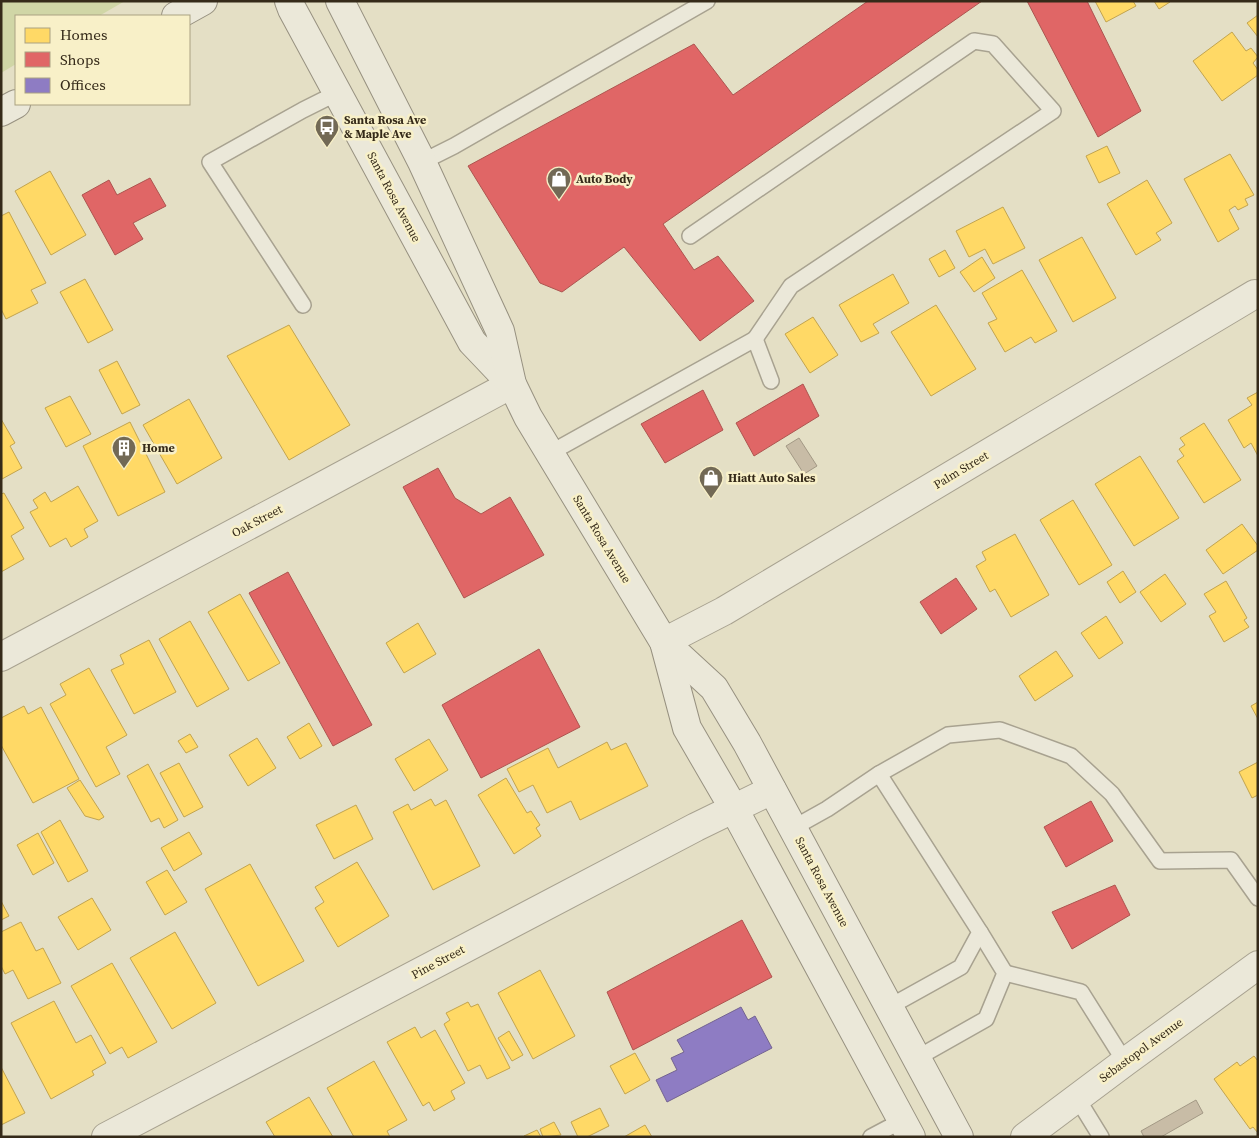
<svg xmlns="http://www.w3.org/2000/svg" width="1259" height="1138" font-family="'Source Serif 4',serif">
	<rect width="100%" height="100%" fill="#e4dfc5"/>
	<!-- green -->
	<polygon fill="#d0d6a6" points="1,1 125,1 99,16 16,16 16,64 1,73"/>
	<!-- homes -->
	<g fill="#ffd966" stroke="#c2a44f">
		<polygon points="1095,1 1133,1 1136,6 1106,22"/>
		<polygon points="1154,1 1170,1 1170,2 1159,9"/>
		<polygon points="1258,15 1258,37 1247,23"/>
		<polygon points="1232,32 1246,51 1251,48 1258,57 1253,63 1258,70 1258,75 1222,101 1193,61"/>
		<polygon points="1107,146 1120,173 1099,183 1086,156"/>
		<polygon points="1230,154 1254,195 1245,199 1248,205 1238,210 1235,206 1229,210 1239,229 1218,242 1184,179"/>
		<polygon points="50,171 86,235 51,255 15,191"/>
		<polygon points="1147,180 1172,223 1156,233 1161,240 1136,255 1107,204"/>
		<polygon points="1003,207 1025,248 993,264 985,249 969,257 956,231"/>
		<polygon points="9,212 46,283 31,290 38,303 6,319 1,309 1,216"/>
		<polygon points="1082,237 1116,298 1073,322 1039,260"/>
		<polygon points="945,250 955,268 939,277 929,259"/>
		<polygon points="982,257 995,278 974,292 960,272"/>
		<polygon points="1022,270 1057,331 1035,343 1031,337 1005,352 988,323 997,319 982,293"/>
		<polygon points="893,274 909,303 873,324 879,333 861,342 839,305"/>
		<polygon points="85,279 113,330 88,343 60,292"/>
		<polygon points="936,305 976,369 931,396 891,332"/>
		<polygon points="813,317 838,355 810,373 785,334"/>
		<polygon points="289,325 350,425 289,460 227,356"/>
		<polygon points="117,361 140,405 122,414 99,370"/>
		<polygon points="1258,392 1258,456 1251,443 1244,448 1228,420 1252,405 1247,398"/>
		<polygon points="70,396 91,434 66,447 45,408"/>
		<polygon points="189,399 222,458 177,484 143,425"/>
		<polygon points="1,419 15,443 10,446 22,468 2,479"/>
		<polygon points="130,422 165,492 118,516 83,446"/>
		<polygon points="1204,423 1241,480 1204,503 1177,461 1184,456 1179,449 1185,445 1180,438"/>
		<polygon points="1140,456 1179,518 1134,546 1095,484"/>
		<polygon points="78,486 98,521 84,529 88,537 71,547 66,538 50,547 30,512 38,508 33,500 45,492 51,502"/>
		<polygon points="4,493 24,528 11,536 24,559 1,572 1,494"/>
		<polygon points="1073,500 1112,565 1079,585 1040,520"/>
		<polygon points="1242,524 1258,546 1258,550 1223,574 1206,550"/>
		<polygon points="1015,534 1049,595 1011,617 995,589 990,592 976,566 986,560 982,552"/>
		<polygon points="1123,571 1136,592 1120,603 1107,582"/>
		<polygon points="1165,574 1186,604 1161,622 1140,592"/>
		<polygon points="1226,581 1247,618 1244,620 1249,627 1224,642 1209,616 1216,612 1204,594"/>
		<polygon points="240,594 280,663 248,681 208,612"/>
		<polygon points="1106,616 1123,643 1099,659 1081,633"/>
		<polygon points="190,621 229,689 197,707 159,639"/>
		<polygon points="418,623 436,654 404,673 386,643"/>
		<polygon points="149,640 176,692 134,714 111,670 124,664 120,655"/>
		<polygon points="1056,651 1073,676 1035,701 1019,676"/>
		<polygon points="89,668 127,735 106,747 120,774 96,787 50,704 66,695 60,684"/>
		<polygon points="1258,702 1258,719 1251,706"/>
		<polygon points="24,706 28,714 41,707 79,779 33,803 1,745 1,718"/>
		<polygon points="309,723 322,746 300,759 287,737"/>
		<polygon points="190,734 198,747 186,753 178,741"/>
		<polygon points="257,738 276,768 248,786 229,755"/>
		<polygon points="429,739 448,770 414,791 395,759"/>
		<polygon points="607,742 611,750 626,743 648,786 580,820 571,801 547,813 533,785 519,792 507,769 548,748 558,768"/>
		<polygon points="1258,762 1258,795 1252,798 1239,772"/>
		<polygon points="179,763 203,807 184,817 160,773"/>
		<polygon points="148,764 178,820 164,828 159,818 151,822 127,776"/>
		<polygon points="506,778 527,813 531,811 540,825 536,828 541,836 514,854 478,795"/>
		<polygon points="80,780 104,817 99,820 85,816 67,788"/>
		<polygon points="431,799 435,806 446,800 480,866 433,890 393,812 408,804 411,810"/>
		<polygon points="356,805 373,839 334,859 316,825"/>
		<polygon points="60,820 88,871 68,882 41,832"/>
		<polygon points="189,832 202,854 174,871 161,848"/>
		<polygon points="38,833 54,863 33,875 17,845"/>
		<polygon points="357,862 389,916 338,947 315,908 324,902 315,887"/>
		<polygon points="250,864 304,961 258,986 205,889"/>
		<polygon points="167,870 187,902 165,915 146,882"/>
		<polygon points="92,898 111,930 78,950 58,917"/>
		<polygon points="1,901 9,916 1,920"/>
		<polygon points="21,922 36,951 43,948 61,983 28,999 13,970 5,974 1,966 1,932"/>
		<polygon points="175,932 216,1003 172,1029 130,958"/>
		<polygon points="112,963 157,1042 128,1058 122,1047 110,1054 71,986"/>
		<polygon points="540,970 575,1036 533,1059 498,993"/>
		<polygon points="54,1001 76,1043 91,1035 106,1063 92,1071 94,1075 51,1099 11,1023"/>
		<polygon points="468,1002 471,1007 478,1004 510,1068 487,1079 480,1065 468,1071 444,1024 450,1020 446,1013"/>
		<polygon points="415,1027 421,1038 435,1030 465,1083 451,1091 455,1099 434,1111 429,1102 423,1106 387,1042"/>
		<polygon points="509,1031 523,1055 512,1061 498,1038"/>
		<polygon points="635,1053 650,1080 625,1094 610,1066"/>
		<polygon points="1254,1056 1258,1061 1258,1133 1253,1127 1250,1129 1214,1079 1237,1062 1240,1066"/>
		<polygon points="374,1061 407,1120 387,1131 390,1137 354,1137 327,1088"/>
		<polygon points="1,1067 25,1113 1,1125"/>
		<polygon points="309,1097 333,1137 275,1137 266,1122"/>
		<polygon points="600,1108 609,1126 587,1137 578,1137 571,1122"/>
		<polygon points="554,1122 561,1135 543,1137 540,1129"/>
		<polygon points="645,1125 652,1137 624,1137"/>
		<polygon points="537,1130 541,1137 524,1136"/>
	</g>
	<!-- shops -->
	<g fill="#e06666" stroke="#ad544f">
		<polygon points="868,1 982,1 663,224 694,270 718,256 754,301 700,341 624,247 562,292 540,283 468,166 694,44 733,95"/>
		<polygon points="1027,1 1087,1 1141,111 1098,137"/>
		<polygon points="150,178 166,206 133,223 143,239 115,255 82,195 109,180 117,195"/>
		<polygon points="803,384 819,416 754,456 736,423"/>
		<polygon points="703,390 723,430 665,463 641,424"/>
		<polygon points="438,468 455,498 481,514 510,497 544,555 464,598 403,487"/>
		<polygon points="288,572 372,725 333,746 249,593"/>
		<polygon points="956,578 977,609 941,634 920,602"/>
		<polygon points="539,649 580,727 481,778 442,705"/>
		<polygon points="1091,801 1113,841 1066,867 1044,827"/>
		<polygon points="1115,885 1130,915 1072,949 1052,912"/>
		<polygon points="742,920 772,977 633,1050 607,992"/>
	</g>
	<!-- offices -->
	<polygon fill="#8e7cc3" stroke="#736390" points="741,1007 748,1020 755,1016 772,1048 667,1102 656,1080 677,1070 671,1058 684,1052 677,1040"/>
	<!-- building -->
	<g fill="#c8bca6" stroke="#a39985">
		<polygon points="799,438 817,466 804,474 786,446"/>
		<polygon points="1196,1100 1203,1113 1161,1137 1144,1137 1141,1131"/>
	</g>
	<g fill="none" stroke-linecap="round" stroke-linejoin="round">
		<defs>
			<g id="service">
				<polyline points="422,162 454,146 707,1"/>
				<polyline points="690,236 974,41 993,44 1053,111 791,286 755,339"/>
				<polyline points="303,305 210,162 303,110 337,93"/>
				<polyline points="550,453 755,339 771,381"/>
				<polyline points="879,774 980,932 961,967 889,1007"/>
				<polyline points="793,828 827,809 879,774 948,735 1000,730 1071,756 1112,794 1160,861 1231,860 1258,898"/>
				<polyline points="1005,973 1081,992 1125,1062"/>
				<polyline points="917,1058 986,1019 1005,973 980,932"/>
				<polyline points="1077,1098 1101,1137"/>
				<polyline points="871,1137 903,1120"/>
			</g>
			<g id="minor">
				<polyline points="664,642 724,611 1255,294"/>
				<polyline points="1,657 313,491 512,384"/>
				<polyline points="106,1137 696,827 772,790"/>
				<polyline points="1025,1137 1125,1062 1258,965"/>
			</g>
			<g id="secondary">
				<polyline points="289,1 292,9 472,342 511,383"/>
				<polyline points="340,1 422,162 500,331 512,384 528,417 664,642 687,728 734,809 911,1137"/>
				<polyline points="176,16 203,1"/>
				<polyline points="1,112 16,104"/>
				<polyline points="664,642 714,688 747,743 959,1137"/>
			</g>
		</defs>
		<!-- service casing -->
		<use href="#service" stroke="#a8a290" stroke-width="18"/>
		<!-- minor casing -->
		<use href="#minor" stroke="#a8a290" stroke-width="30"/>
		<!-- secondary casing -->
		<use href="#secondary" stroke="#979180" stroke-width="30"/>
		<!-- service -->
		<use href="#service" stroke="#ebe8d9" stroke-width="15"/>
		<!-- minor -->
		<use href="#minor" stroke="#ebe8d9" stroke-width="28"/>
		<!-- secondary -->
		<use href="#secondary" stroke="#ebe8d9" stroke-width="28"/>
	</g>
	<!-- icons -->
	<defs>
		<symbol id="bus-pin" viewBox="-11 -11 22 30"><path d="M0 17L-7.5 6A9.5 9.5 0 1 1 7.5 6Z" fill="#726955" stroke="#f8f0c8"/><path d="M-5-6H5V4H4V6H2V4H-2V6H-4V4H-5ZM-3.5-4V0h7V-4ZM-3.5 1.2v1.5H-2V1.2ZM2 1.2v1.5H3.5V1.2Z" fill="#fff"/></symbol>
		<symbol id="shop-pin" viewBox="-11 -11 22 30"><path d="M0 17L-7.5 6A9.5 9.5 0 1 1 7.5 6Z" fill="#726955" stroke="#f8f0c8"/><path d="M-5-2.5h2.3a2.7 3.5 0 0 1 5.4 0H5L5.5 6h-11ZM-1.5-2.5h3a1.5 2.3 0 0 0-3 0Z" fill="#fff"/></symbol>
		<symbol id="building-pin" viewBox="-11 -11 22 30"><path d="M0 17L-7.5 6A9.5 9.5 0 1 1 7.5 6Z" fill="#726955" stroke="#f8f0c8"/><path d="M-4-6H4V6H1V3H-1V6H-4ZM-2.5-4.3h1.7v1.8h-1.7ZM.8-4.3h1.7v1.8H.8ZM-2.5-1h1.7V.8h-1.7ZM.8-1h1.7V.8H.8Z" fill="#fff"/></symbol>
	</defs>
	<g fill-rule="evenodd">
		<use href="#bus-pin" x="313" y="113" width="28" height="38"/>
		<use href="#shop-pin" x="545" y="165" width="28" height="38"/>
		<use href="#building-pin" x="110" y="434" width="28" height="38"/>
		<use href="#shop-pin" x="697" y="464" width="28" height="38"/>
	</g>
	<g text-anchor="middle" stroke-width="5" stroke-linejoin="round" paint-order="stroke">
		<!-- poi labels -->
		<g font-size="12" font-weight="bold" fill="#352a19" stroke="#f8f0c8" text-anchor="start">
			<text x="344" y="124">Santa Rosa Ave<tspan x="344" dy="14">&amp; Maple Ave</tspan></text>
			<text x="576" y="183">Auto Body</text>
			<text x="142" y="452">Home</text>
			<text x="728" y="482">Hiatt Auto Sales</text>
		</g>
		<!-- street labels -->
		<g font-size="12" fill="#352a19" stroke="#f8f0c8">
			<text transform="translate(394 197) rotate(62)" y="4">Santa Rosa Avenue</text>
			<text transform="translate(961 470) rotate(-31)" y="4">Palm Street</text>
			<text transform="translate(257 521) rotate(-28)" y="4">Oak Street</text>
			<text transform="translate(602 539) rotate(59)" y="4">Santa Rosa Avenue</text>
			<text transform="translate(822 882) rotate(62)" y="4">Santa Rosa Avenue</text>
			<text transform="translate(438 962) rotate(-28)" y="4">Pine Street</text>
			<text transform="translate(1141 1050) rotate(-36)" y="4">Sebastopol Avenue</text>
		</g>
	</g>
	<!-- border -->
	<rect width="1259" height="1138" fill="none" stroke="#352a19" stroke-width="5"/>
	<!-- legend -->
	<rect x="15" y="15" width="175" height="90" fill="#f8f0c8" stroke="#aaa182"/>
	<rect x="25" y="28" width="25" height="15" fill="#ffd966" stroke="#aaa182"/>
	<text x="60" y="40" font-size="15" fill="#352a19">Homes</text>
	<rect x="25" y="52" width="25" height="15" fill="#e06666" stroke="#aaa182"/>
	<text x="60" y="65" font-size="15" fill="#352a19">Shops</text>
	<rect x="25" y="78" width="25" height="15" fill="#8e7cc3" stroke="#aaa182"/>
	<text x="60" y="90" font-size="15" fill="#352a19">Offices</text>
</svg>
